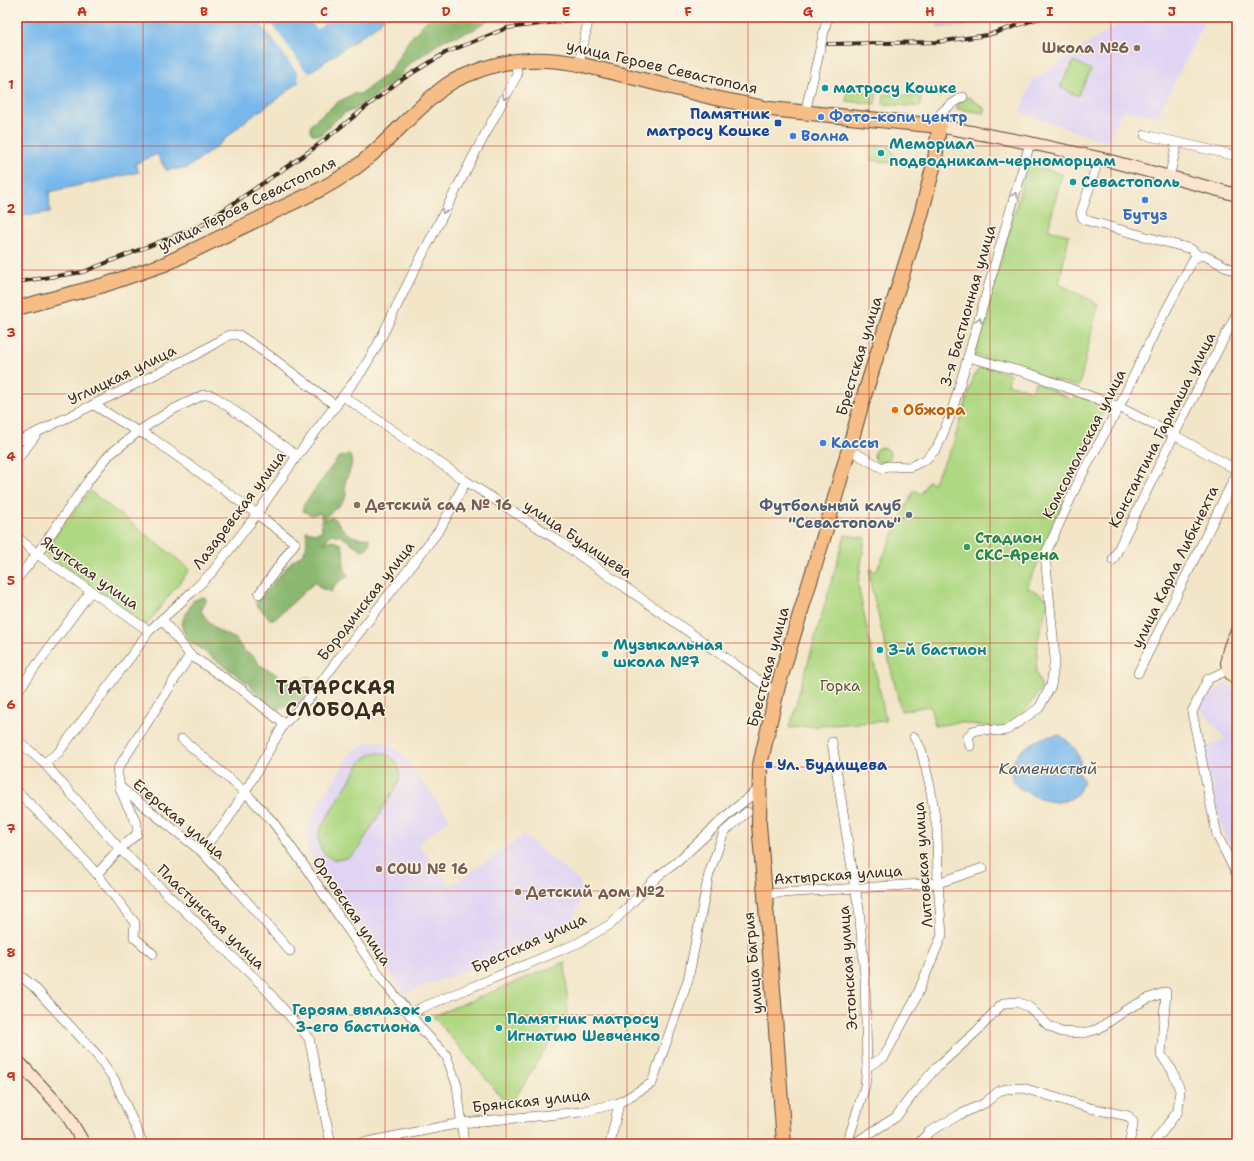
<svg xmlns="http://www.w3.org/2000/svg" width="1254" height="1161" font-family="'Shantell Sans',sans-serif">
	<rect width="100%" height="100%" fill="#fcf5e5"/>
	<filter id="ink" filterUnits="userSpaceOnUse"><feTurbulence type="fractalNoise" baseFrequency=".025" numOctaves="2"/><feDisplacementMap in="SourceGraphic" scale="8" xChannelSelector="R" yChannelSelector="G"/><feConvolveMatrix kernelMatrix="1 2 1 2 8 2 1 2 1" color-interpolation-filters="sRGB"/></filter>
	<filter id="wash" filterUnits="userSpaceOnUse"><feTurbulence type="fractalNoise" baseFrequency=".012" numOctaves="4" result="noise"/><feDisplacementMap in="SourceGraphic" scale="16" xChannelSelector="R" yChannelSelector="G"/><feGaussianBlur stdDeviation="0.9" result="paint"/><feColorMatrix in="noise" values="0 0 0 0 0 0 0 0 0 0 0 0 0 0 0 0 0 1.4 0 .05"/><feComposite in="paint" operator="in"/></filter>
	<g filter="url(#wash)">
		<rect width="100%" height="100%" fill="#f2e5c8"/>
		<!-- built -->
		<g fill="#e0d4f4">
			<polygon points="1129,17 1207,17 1158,116 1123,110 1107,142 1020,112 1033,80"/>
			<polygon points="1226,682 1237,696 1237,862 1223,831 1202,749 1225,739 1199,707"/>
			<polygon points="379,741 391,745 401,753 450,819 418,844 451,886 524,835 580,882 581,898 570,928 502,956 404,994 309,852 306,838 308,821 353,750 367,743"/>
		</g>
		<!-- industrial -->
		<polygon fill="#c4c0db" points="935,17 1001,17 963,27 938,28"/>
		<!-- green -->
		<g fill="#afd883" stroke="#758150">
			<polygon points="1074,61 1091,70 1078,96 1060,87"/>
			<polygon points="847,89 877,93 875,104 846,101"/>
			<polygon points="884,94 921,97 920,107 883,104"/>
			<polygon points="969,97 984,108 985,113 957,109 958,104 964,99"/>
			<polygon points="871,145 890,147 899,164 871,160"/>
			<polygon points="1028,164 1062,174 1048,230 1069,235 1059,284 1098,304 1079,387 1031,374 974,355"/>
			<polygon points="983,366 1010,374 1008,384 1032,391 1035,382 1072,400 1076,395 1106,406 1062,503 1064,504 1027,587 1049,599 1038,640 1036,672 1042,688 1021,716 1004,729 959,722 935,726 930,706 901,711 870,581 870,569 876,572 914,490 921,494 928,481 933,483 952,447 974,376 978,370"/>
			<circle cx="882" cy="455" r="8"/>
			<polygon points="90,491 190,569 143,629 43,551"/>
			<polygon points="845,535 865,538 858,585 886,721 789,728"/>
			<path d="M374,753c19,-1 28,11 25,29l-42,69c-20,19 -44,4 -37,-22l42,-69 5,-4z"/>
			<polygon points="565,962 568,1013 514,1100 504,1100 433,1016"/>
		</g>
		<!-- forest -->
		<g fill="#8bb871" stroke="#637148">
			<polygon points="430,17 494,17 494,18 488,20 473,30 444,40 408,65 395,81 375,96 355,110 346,112 337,119 322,134 316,135 311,133 310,127 313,122 338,102 353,94 361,94 391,70 409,40"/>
			<path d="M349,454c7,12 -2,19 -4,30 0,5 3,10 -1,16 -6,8 -13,9 -19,21l7,-4c7,4 7,9 13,14 7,6 16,8 24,7l1,6 -3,4 -5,2 -21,-14 -9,-2 -4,3 -3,6 5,-3 11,4c6,13 -1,20 7,32l-11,7 -6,9 -11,-4 -5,-6 -40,37h-5l-15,-15 37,-43c15,-8 16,-14 14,-30l10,2 6,-2 -1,-18 -10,2 -8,-4v-5l35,-48z"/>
			<path d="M202,597l4,1v4l-5,9 7,10 9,9 19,9 8,12 10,6 6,8 23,13 4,4 11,-1 11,-5 2,2c0,3 0,8 -1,10 -5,10 -21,20 -32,21l-14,-9 -19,-19 -57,-41 -4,-7 -3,-10 12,-22z"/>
		</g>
		<!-- water -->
		<g fill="#78b8ec" stroke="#5a7185">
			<polygon points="17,17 384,17 379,24 313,70 284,94 244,122 216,147 187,168 166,170 157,154 135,164 139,172 49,192 50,212 17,217"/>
			<path d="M1060,735c9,7 17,13 20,25 2,11 -7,7 4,21 -3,6 -6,14 -12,17 -4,2 -11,4 -15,4 -8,1 -34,-10 -40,-16 -12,-13 -3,-31 9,-39 13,-8 18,-11 34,-12z"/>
		</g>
		<!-- pier -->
		<g fill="#f2e5c8">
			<polygon points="256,17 267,17 304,69 310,73 299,82 297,72"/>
			<polygon points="312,17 333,17 317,29 309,19"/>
		</g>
	</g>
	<g filter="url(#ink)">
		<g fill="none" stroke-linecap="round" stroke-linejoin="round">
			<defs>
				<g id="street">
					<polyline points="579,64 589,17"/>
					<polyline points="805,113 827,19 831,17"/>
					<path d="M939,126c0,-3 -1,-7 0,-10 3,-7 18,-15 24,-19"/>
					<polyline points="1145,135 1237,156"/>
					<polyline points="1099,158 1081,213 1082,217 1085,220 1191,249 1198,256"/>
					<polyline points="1169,178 1177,143"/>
					<polyline points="1198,256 1205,256 1237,272"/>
					<polyline points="968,357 1031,374 1119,407 1174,435 1237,470"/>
					<polyline points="343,396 466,481 559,541 776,693"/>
					<polyline points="94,405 130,427 152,438 257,514 295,543 259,594"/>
					<polyline points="17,442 197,354 229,335 239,335 270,356 336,406"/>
					<polyline points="848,449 882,468 888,466 910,467 925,460 937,448 951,414 968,357 1030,143"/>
					<polyline points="17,460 38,432"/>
					<polyline points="17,537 37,554 149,631"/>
					<polyline points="1113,560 1174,435 1237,313"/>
					<polyline points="17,579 37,554 88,481 109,455 139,431 170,411 203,395 211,395 215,397 297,456"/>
					<polyline points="162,619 190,655 241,689 284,724"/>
					<polyline points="190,655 117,770 120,787 201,851 236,889 290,951"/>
					<polyline points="1228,670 1208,679 1192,712 1217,835 1237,875"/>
					<polyline points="1138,673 1237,473"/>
					<polyline points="17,692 91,591"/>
					<polyline points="182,739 245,792 273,822 301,861 384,982 425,1033 446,1055 457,1085 464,1144"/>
					<polyline points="17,740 44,763 120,849 262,985 309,1038 331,1144"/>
					<polyline points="832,742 855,888 859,909 865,976 867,1067 865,1086 847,1144"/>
					<polyline points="970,746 968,737 973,731 983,729 998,731 1007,730 1039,708 1051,686 1055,658 1045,555 1079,480 1119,407 1155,331 1193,260 1198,256"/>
					<polyline points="44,763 58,753 135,651 149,631 192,592 213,571 257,514 297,456 362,371 377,346 414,271 474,155 517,75 516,61"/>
					<polyline points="17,791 68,842 97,874 120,849 137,834 137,823 127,805 120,788"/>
					<polyline points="201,851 226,822 245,792 284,724 310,697 340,657 440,529 466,481"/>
					<polyline points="97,874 135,923 134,937 153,954"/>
					<polyline points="765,894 938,883 983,868"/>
					<polyline points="17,973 33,986 98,1056 114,1079 143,1144"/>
					<polyline points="410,1015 421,1008 578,943 611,924 658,876 677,862 732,811 758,790"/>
					<polyline points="867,1067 884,1057 915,1000 942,935 938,883 937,829 930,786 921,749 914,737"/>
					<polyline points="357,1144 461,1123 581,1112 619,1103 652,1083 688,980 709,874 724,832 747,812"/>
					<polyline points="610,1144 619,1103"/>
					<polyline points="853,1144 896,1117 913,1094 935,1069 978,1030 1000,1006 1005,1003 1017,1002 1029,1007 1049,1026 1061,1032 1084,1033 1098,1029 1126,1010 1147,999 1166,992 1161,1055 1172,1070 1180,1090 1178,1111 1153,1144"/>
					<polyline points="918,1144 929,1132 959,1115 985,1103 999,1091 1006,1089 1023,1088 1090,1108 1128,1116 1133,1122 1133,1125 1130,1139"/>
				</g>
				<g id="secondary">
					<polyline points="939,126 1030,143 1099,158 1237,195"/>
					<path d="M1237,631c-6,11 -14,28 -8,40 2,4 6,7 8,10"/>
					<polyline points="17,1060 66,1113 84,1144"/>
				</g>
				<path id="primary" d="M17,308l87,-23 61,-21 156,-75c15,-8 30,-17 43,-28 29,-24 53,-54 83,-76 7,-5 17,-9 25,-12 36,-15 69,-16 107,-9l136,34 55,11 169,17 -4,34 -14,55 -57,181 -38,133 -48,157 -18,79 -1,59 15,178 10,142"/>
			</defs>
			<!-- street casing -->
			<use href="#street" stroke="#564638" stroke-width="10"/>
			<!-- secondary casing -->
			<use href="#secondary" stroke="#564638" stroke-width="14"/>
			<!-- primary casing -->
			<use href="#primary" stroke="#564638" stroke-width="16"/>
			<!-- street -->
			<use href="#street" stroke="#fff" stroke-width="9"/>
			<!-- secondary -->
			<use href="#secondary" stroke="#fbe5cf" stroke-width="12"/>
			<!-- primary -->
			<use href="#primary" stroke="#f6be86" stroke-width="14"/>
			<defs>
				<g id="rail">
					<polyline points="828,44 937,42 988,35 1043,17"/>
					<polyline points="17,282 83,272 202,225 314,148 398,82 445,53 507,28 581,19"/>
				</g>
			</defs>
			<!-- rail casing -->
			<use href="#rail" stroke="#3b2a1e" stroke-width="4"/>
			<!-- rail -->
			<use href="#rail" stroke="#fcf5e5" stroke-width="2.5" stroke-dasharray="8" stroke-linecap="butt"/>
		</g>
		<!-- one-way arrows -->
		<defs><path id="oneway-chevron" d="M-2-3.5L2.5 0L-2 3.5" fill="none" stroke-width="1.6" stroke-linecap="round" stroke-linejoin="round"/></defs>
		<g stroke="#a79f9a">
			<use href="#oneway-chevron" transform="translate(505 97) rotate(118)"/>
			<use href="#oneway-chevron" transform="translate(1015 195) rotate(-74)"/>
			<use href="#oneway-chevron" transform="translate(444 211) rotate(117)"/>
			<use href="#oneway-chevron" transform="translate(979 320) rotate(-74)"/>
		</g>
	</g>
	<!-- grid -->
	<path fill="none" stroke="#c8321e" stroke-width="1" stroke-opacity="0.55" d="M143,17v1127M264,17v1127M385,17v1127M506,17v1127M627,17v1127M748,17v1127M869,17v1127M990,17v1127M1111,17v1127M17,146h1220M17,270h1220M17,394h1220M17,518h1220M17,643h1220M17,767h1220M17,891h1220M17,1015h1220"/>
	<!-- markers -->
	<g fill="#8d6e63" stroke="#fcf5e5" stroke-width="1.5">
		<circle cx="1137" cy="48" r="4"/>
		<circle cx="357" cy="505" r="4"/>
		<circle cx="379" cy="869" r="4"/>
		<circle cx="518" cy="892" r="4"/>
	</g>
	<g fill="#0f9aa8" stroke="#fcf5e5" stroke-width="1.5">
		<circle cx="825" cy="88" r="4"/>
		<circle cx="881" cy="153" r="4"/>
		<circle cx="1073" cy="182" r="4"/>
		<circle cx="880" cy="650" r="4"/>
		<circle cx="605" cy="654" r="4"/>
		<circle cx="428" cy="1019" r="4"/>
		<circle cx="499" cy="1028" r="4"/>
	</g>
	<g fill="#3f7fe0" stroke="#fcf5e5" stroke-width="1.5">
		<circle cx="821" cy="117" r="4"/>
		<circle cx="793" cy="136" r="4"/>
		<circle cx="1145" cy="200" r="4"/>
		<circle cx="823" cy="443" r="4"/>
	</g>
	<g fill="#1a4fb4" stroke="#fcf5e5" stroke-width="1.5">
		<rect x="774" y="119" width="8" height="8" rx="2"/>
		<rect x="765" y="761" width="8" height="8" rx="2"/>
	</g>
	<circle fill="#e8710a" stroke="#fcf5e5" stroke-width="1.5" cx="895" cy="410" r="4"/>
	<circle fill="#5c6f8a" stroke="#fcf5e5" stroke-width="1.5" cx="909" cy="515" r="4"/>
	<circle fill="#2e9e5b" stroke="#fcf5e5" stroke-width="1.5" cx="967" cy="547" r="4"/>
	<g text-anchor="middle" stroke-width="3" stroke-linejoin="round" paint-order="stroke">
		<!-- education labels -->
		<g font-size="15" font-weight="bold" fill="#785e54" stroke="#fcf5e5" text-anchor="start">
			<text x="1129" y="53" text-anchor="end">Школа №6</text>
			<text x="365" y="510">Детский сад № 16</text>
			<text x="387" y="874">СОШ № 16</text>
			<text x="526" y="897">Детский дом №2</text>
		</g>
		<!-- street labels -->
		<g font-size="15" fill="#3b2a1e" stroke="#fcf5e5">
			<text transform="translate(662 67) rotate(13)" y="5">улица Героев Севастополя</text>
			<text transform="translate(247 204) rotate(-26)" y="5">улица Героев Севастополя</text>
			<text transform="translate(968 306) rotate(-74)" y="5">3-я Бастионная улица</text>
			<text transform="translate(859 356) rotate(-73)" y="5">Брестская улица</text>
			<text transform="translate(122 375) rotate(-26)" y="5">Углицкая улица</text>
			<text transform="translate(1162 430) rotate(-63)" y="5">Константина Гармаша улица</text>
			<text transform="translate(1084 444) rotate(-63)" y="5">Комсомольская улица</text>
			<text transform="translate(239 510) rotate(-53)" y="5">Лазаревская улица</text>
			<text transform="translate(578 539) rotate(34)" y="5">улица Будищева</text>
			<text transform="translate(1175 567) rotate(-64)" y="5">улица Карла Либкнехта</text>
			<text transform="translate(90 573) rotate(35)" y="5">Якутская улица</text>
			<text transform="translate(366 601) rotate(-52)" y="5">Бородинская улица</text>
			<text transform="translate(768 667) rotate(-75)" y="5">Брестская улица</text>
			<text transform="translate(179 819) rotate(40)" y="5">Егерская улица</text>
			<text transform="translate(923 865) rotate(-94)" y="5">Литовская улица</text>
			<text transform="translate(838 875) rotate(-4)" y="5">Ахтырская улица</text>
			<text transform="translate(352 911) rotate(56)" y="5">Орловская улица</text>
			<text transform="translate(211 917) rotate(44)" y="5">Пластунская улица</text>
			<text transform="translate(529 943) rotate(-24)" y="5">Брестская улица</text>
			<text transform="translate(753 963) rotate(-95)" y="5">улица Багрия</text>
			<text transform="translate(848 968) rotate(-94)" y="5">Эстонская улица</text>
			<text transform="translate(531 1101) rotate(-6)" y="5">Брянская улица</text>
		</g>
		<!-- culture labels -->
		<g font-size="15" font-weight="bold" fill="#0d838f" stroke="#fcf5e5" text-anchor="start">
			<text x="833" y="93">матросу Кошке</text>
			<text x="889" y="149">Мемориал<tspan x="889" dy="17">подводникам-черноморцам</tspan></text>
			<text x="1081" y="187">Севастополь</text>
			<text x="613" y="650">Музыкальная<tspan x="613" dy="17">школа №7</tspan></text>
			<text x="888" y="655">3-й бастион</text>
			<text x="420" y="1015" text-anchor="end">Героям вылазок<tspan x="420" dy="17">3-его бастиона</tspan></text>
			<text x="507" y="1024">Памятник матросу<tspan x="507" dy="17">Игнатию Шевченко</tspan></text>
		</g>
		<!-- transit labels -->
		<g font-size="15" font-weight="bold" fill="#164399" stroke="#fcf5e5" text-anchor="end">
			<text x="770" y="119">Памятник<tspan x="770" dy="17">матросу Кошке</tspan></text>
			<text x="777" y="770" text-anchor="start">Ул. Будищева</text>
		</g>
		<!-- shop labels -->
		<g font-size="15" font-weight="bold" fill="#366cbe" stroke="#fcf5e5" text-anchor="start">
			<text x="829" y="122">Фото-копи центр</text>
			<text x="801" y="141">Волна</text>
			<text x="1145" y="220" text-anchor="middle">Бутуз</text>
			<text x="831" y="448">Кассы</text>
		</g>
		<!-- food labels -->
		<g font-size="15" font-weight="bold" fill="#c56008" stroke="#fcf5e5" text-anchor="start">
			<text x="903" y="415">Обжора</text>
		</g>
		<!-- service labels -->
		<g font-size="15" font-weight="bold" fill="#4e5e75" stroke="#fcf5e5" text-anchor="end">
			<text x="901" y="511">Футбольный клуб<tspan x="901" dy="17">"Севастополь"</tspan></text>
		</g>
		<!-- leisure labels -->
		<g font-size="15" font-weight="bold" fill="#27864d" stroke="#fcf5e5" text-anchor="start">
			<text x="975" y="543">Стадион<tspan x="975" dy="17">СКС-Арена</tspan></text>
		</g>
		<!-- park labels -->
		<g font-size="15" fill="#585637" stroke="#fcf5e5">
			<text x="840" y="691">Горка</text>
		</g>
		<!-- water labels -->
		<g font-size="16" font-style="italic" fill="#4d555c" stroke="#fcf5e5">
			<text x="1048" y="774">Каменистый</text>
		</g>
		<!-- district labels -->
		<g font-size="19" font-weight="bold" letter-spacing="1" fill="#3b2a1e" stroke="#fcf5e5">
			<text x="336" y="694">ТАТАРСКАЯ<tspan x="336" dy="22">СЛОБОДА</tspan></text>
		</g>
	</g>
	<!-- margin -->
	<rect width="1254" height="1161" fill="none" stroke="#fcf5e5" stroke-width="44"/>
	<rect x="22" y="22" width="1210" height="1117" fill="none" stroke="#c8321e" stroke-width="1.5"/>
	<g font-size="13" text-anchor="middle" font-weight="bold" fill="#c8321e">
		<text x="82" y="16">A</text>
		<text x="204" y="16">B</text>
		<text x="324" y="16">C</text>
		<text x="446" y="16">D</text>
		<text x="566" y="16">E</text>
		<text x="688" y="16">F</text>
		<text x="808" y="16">G</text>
		<text x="930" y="16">H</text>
		<text x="1050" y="16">I</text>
		<text x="1172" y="16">J</text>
		<text x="11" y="89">1</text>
		<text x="11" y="213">2</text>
		<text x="11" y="337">3</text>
		<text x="11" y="461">4</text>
		<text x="11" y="585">5</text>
		<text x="11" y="709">6</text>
		<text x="11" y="833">7</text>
		<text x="11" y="957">8</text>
		<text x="11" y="1081">9</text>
	</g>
</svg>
